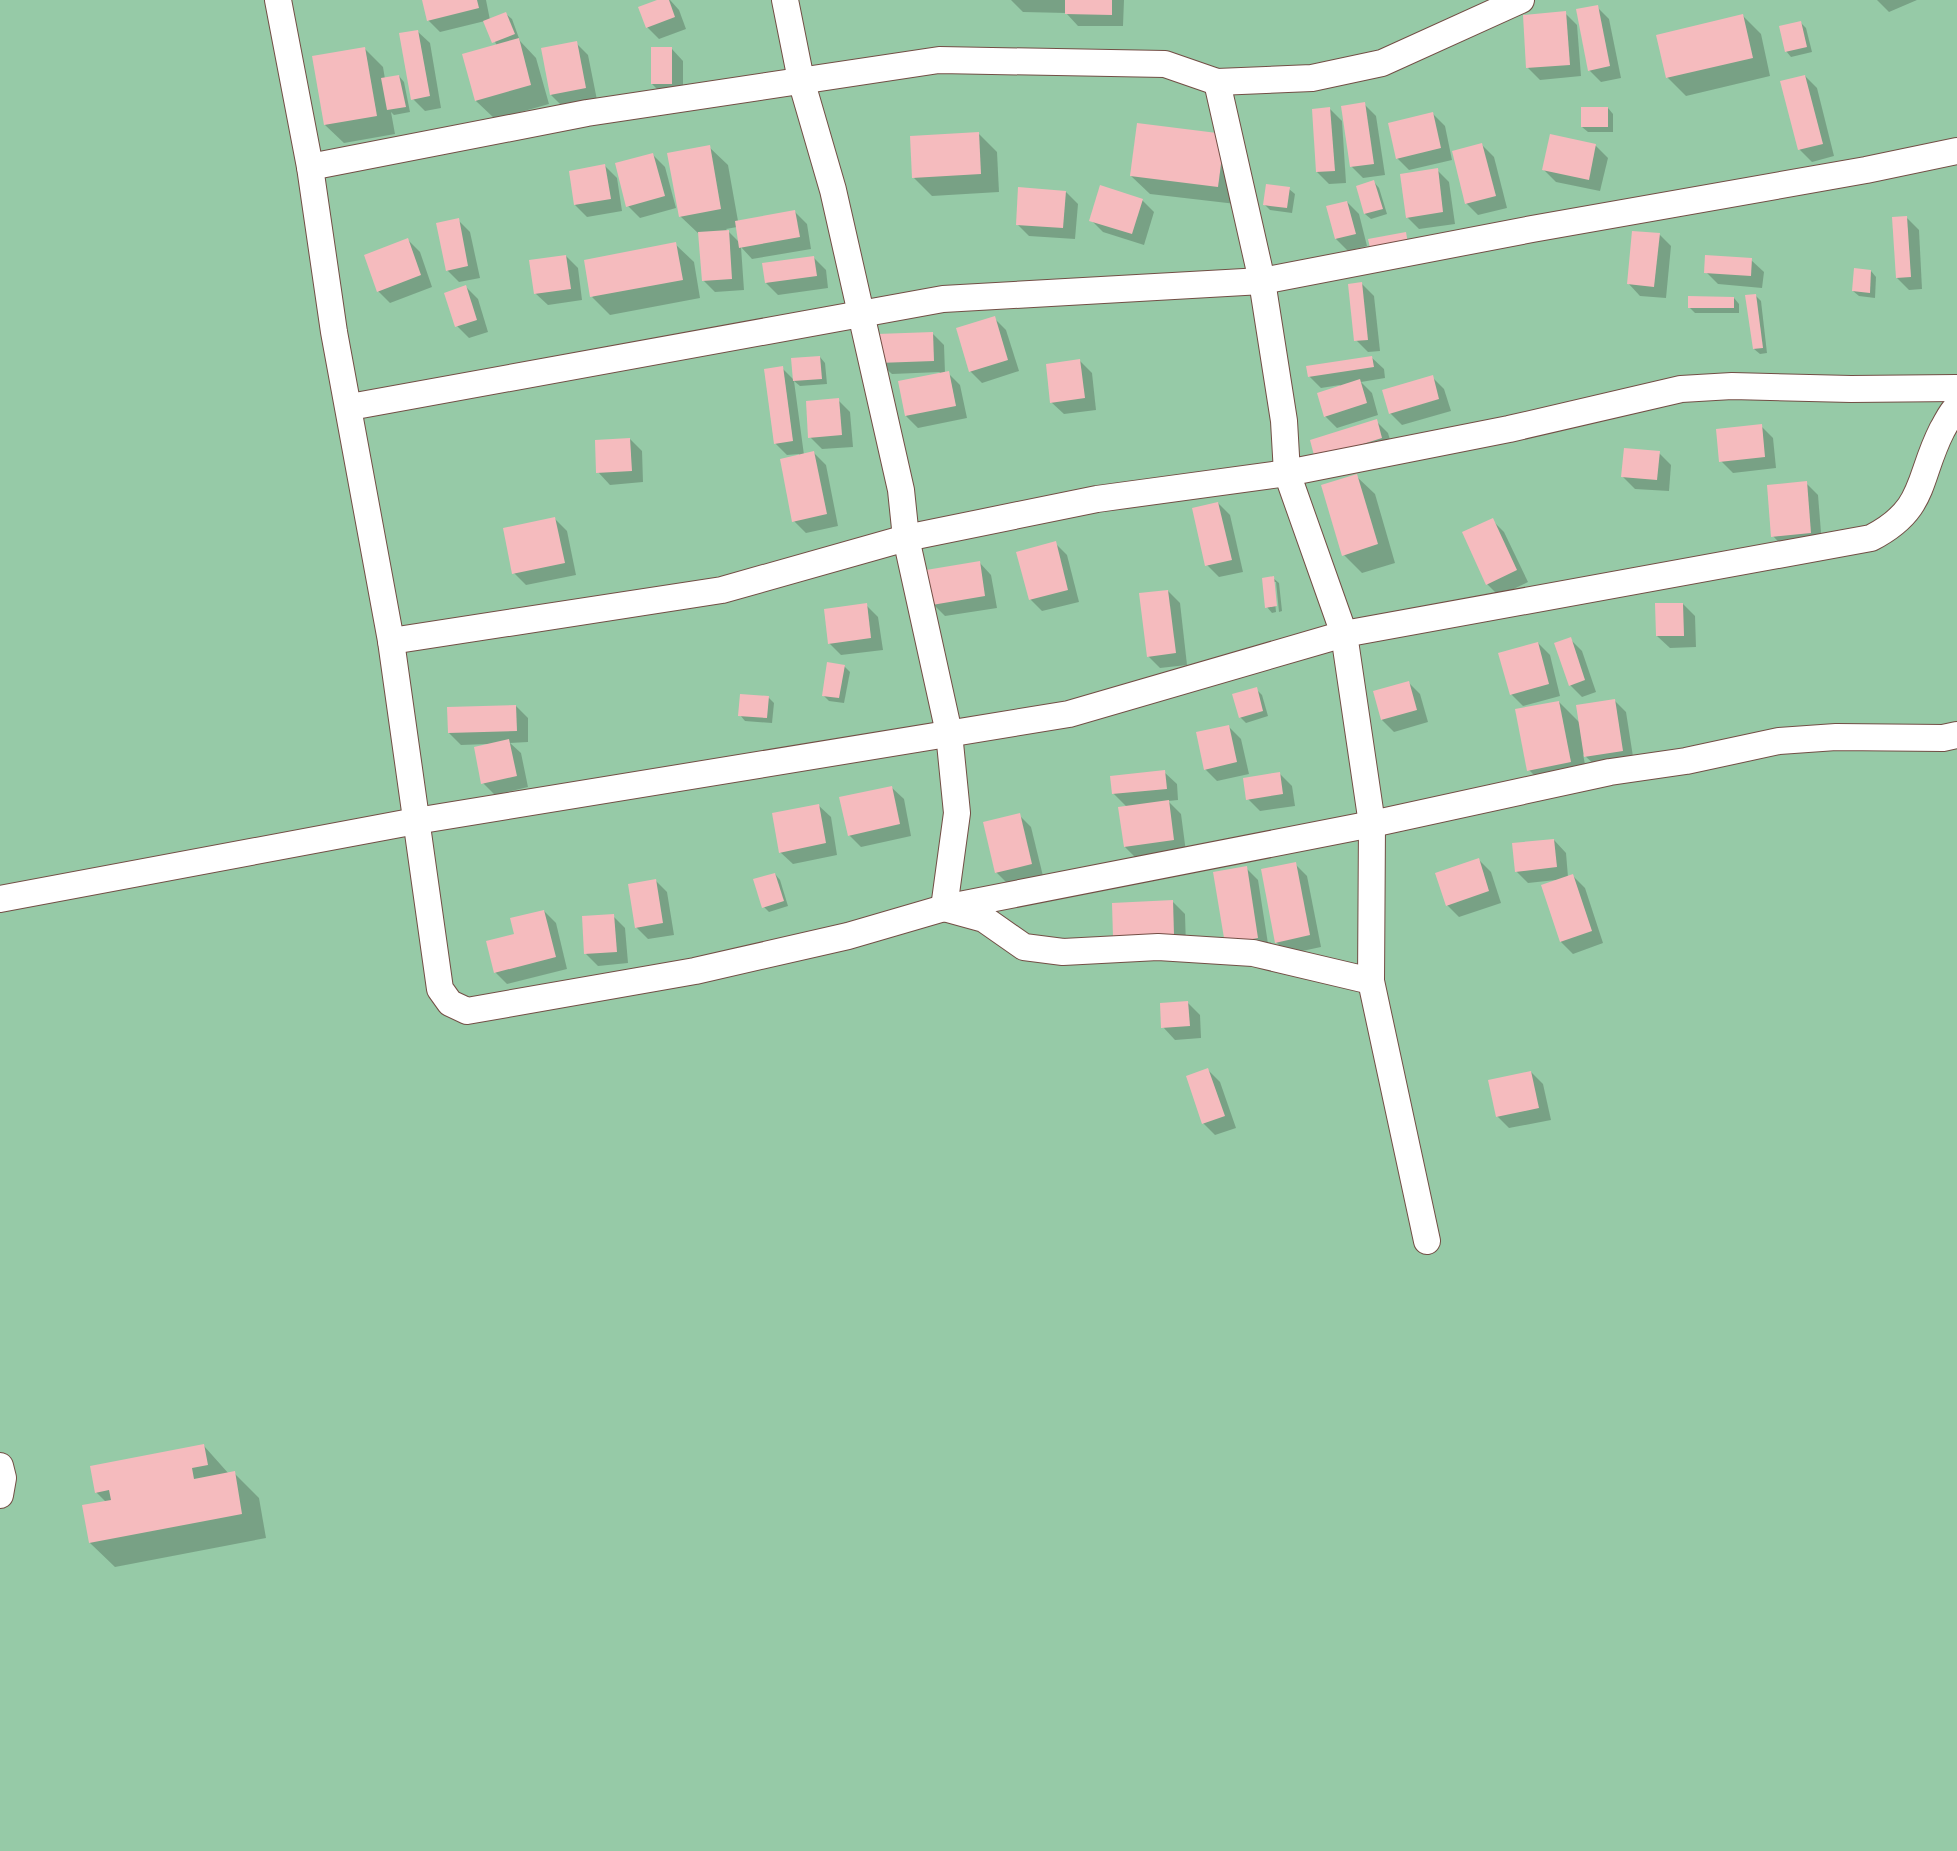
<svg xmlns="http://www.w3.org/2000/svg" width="1957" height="1851" font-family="'Space Grotesk',sans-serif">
	<rect width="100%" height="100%" fill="#fbd7ce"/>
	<!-- green -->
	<rect fill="#96caa7" x="0" y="0" width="1957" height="1851"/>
	<!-- shadow -->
	<g fill="#0003" fill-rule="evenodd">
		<polygon points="423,0 486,0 490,20 506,14 512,19 520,41 536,58 549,104 495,119 476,101 497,46 485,21 440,32 428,20"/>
		<polygon points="661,0 670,0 679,10 686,29 659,39 647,27"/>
		<polygon points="1011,0 1124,0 1123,26 1078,26 1066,13 1023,12"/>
		<polygon points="1877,0 1917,0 1889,12"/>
		<polygon points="1597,7 1609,19 1621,78 1601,82 1589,70"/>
		<polygon points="1565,13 1577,25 1581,76 1540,80 1528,68"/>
		<polygon points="1743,16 1761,34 1770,76 1686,96 1667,77"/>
		<polygon points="1800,22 1806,28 1812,52 1791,57 1786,51"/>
		<polygon points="417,31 430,43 441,108 425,111 413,99"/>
		<polygon points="576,43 588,55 597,100 563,107 551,95"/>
		<polygon points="671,48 683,61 683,95 664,96 652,84"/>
		<polygon points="365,49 383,67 385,79 399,76 404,82 410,112 394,115 391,112 395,134 344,143 325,125"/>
		<polygon points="1805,76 1817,88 1834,156 1812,162 1800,150 1782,82"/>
		<polygon points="1364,104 1376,116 1385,175 1363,178 1351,166"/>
		<polygon points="1608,108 1613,114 1613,132 1588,132 1582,127"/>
		<polygon points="1330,109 1342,121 1346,183 1329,184 1317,172"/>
		<polygon points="1433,114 1445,126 1452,160 1409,170 1397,158"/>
		<polygon points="978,133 997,152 999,192 932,196 914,178"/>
		<polygon points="1224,135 1236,204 1150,194 1131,176"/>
		<polygon points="1551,136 1596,146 1608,158 1600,191 1556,182 1544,170"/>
		<polygon points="1482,145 1494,157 1507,208 1478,215 1466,203"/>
		<path d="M709,147l19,18 10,56 57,-9 12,12 4,25 -59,10 -11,-12 3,43 -29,2 -12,-12 -4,-46 -19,-18zM737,227l3,16 -14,-14z"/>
		<polygon points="653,155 665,167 676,208 640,218 628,206"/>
		<polygon points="605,166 617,178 622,211 587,217 575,205"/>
		<polygon points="1437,170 1449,182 1455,224 1419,229 1407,217"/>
		<polygon points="1374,182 1379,188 1387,214 1371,219 1365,214 1357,187"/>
		<polygon points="1289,189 1295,194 1292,213 1270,210 1265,205"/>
		<polygon points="1066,192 1078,204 1075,239 1029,236 1017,224"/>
		<polygon points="1142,200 1154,212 1144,245 1103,232 1091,220"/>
		<polygon points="1347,202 1359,214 1367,246 1348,251 1336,239"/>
		<polygon points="1907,218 1919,230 1922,289 1909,290 1897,278"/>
		<polygon points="458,220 470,232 480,278 459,282 447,270"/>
		<polygon points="1659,234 1671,246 1666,298 1640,296 1628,283"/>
		<polygon points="408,240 420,252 432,287 390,303 378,291"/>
		<polygon points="675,244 694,262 700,298 610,315 592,297"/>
		<polygon points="566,256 578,268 582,300 548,305 535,293"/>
		<polygon points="814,258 826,270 828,288 778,295 766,283"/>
		<polygon points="1751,260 1764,272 1762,288 1718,284 1706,272"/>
		<polygon points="1871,271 1876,277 1875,298 1859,296 1853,291"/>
		<polygon points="1362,284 1374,296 1380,351 1368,352 1356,340"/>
		<polygon points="466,287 478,299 488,332 469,338 457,326"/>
		<polygon points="1755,295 1761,301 1767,353 1760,354 1754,349"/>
		<polygon points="1734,298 1739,304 1739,313 1695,313 1689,307"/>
		<polygon points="994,318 1006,330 1019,371 982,383 970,371"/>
		<polygon points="932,333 944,345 945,373 948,373 960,385 967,418 918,428 906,416 940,372 892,374 879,362"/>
		<polygon points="820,357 825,363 827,384 800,386 794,381 804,455 814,453 826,465 838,526 806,533 794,521 799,454 787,455 775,443 782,368 794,380"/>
		<polygon points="1371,357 1384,369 1385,378 1361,382 1372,393 1378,415 1337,428 1325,416 1340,385 1321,388 1309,376"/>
		<polygon points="1080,361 1092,373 1096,410 1064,414 1051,402"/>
		<polygon points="1432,377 1444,389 1451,411 1402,425 1390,413"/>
		<polygon points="838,400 850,412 853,447 822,449 810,437"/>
		<polygon points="1376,421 1388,433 1393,450 1317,458"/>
		<polygon points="1761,426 1773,438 1776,468 1733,473 1721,461"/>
		<polygon points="630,439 642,451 643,482 610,485 598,472"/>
		<polygon points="1659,453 1671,465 1669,491 1635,489 1623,477"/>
		<polygon points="1356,476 1375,494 1395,563 1362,573 1344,555"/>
		<polygon points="1806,483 1818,495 1822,545 1785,549 1773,536"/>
		<polygon points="1218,503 1230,515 1243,572 1219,577 1207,565"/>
		<polygon points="555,519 567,531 576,575 526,585 514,573"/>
		<polygon points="1492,520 1504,532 1528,582 1499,596 1487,584"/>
		<polygon points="1055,543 1067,555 1079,602 1042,611 1030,599"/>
		<polygon points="979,562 991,575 997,608 945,616 933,604"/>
		<polygon points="1273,578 1279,583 1282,611 1279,612 1276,582 1273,582 1276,612 1272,613 1267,607"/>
		<polygon points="1168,591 1180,603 1187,665 1160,668 1148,656"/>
		<polygon points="1683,604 1695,616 1696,647 1670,648 1657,636"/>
		<polygon points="866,605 878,617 883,650 841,655 829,643"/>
		<polygon points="1570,639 1582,651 1596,692 1582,697 1570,685"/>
		<polygon points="1538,643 1550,655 1560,696 1523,706 1511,694"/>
		<polygon points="844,666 850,672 844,703 829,701 823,695"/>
		<polygon points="1408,682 1420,694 1428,722 1394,732 1382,720 1375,692"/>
		<polygon points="1256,689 1262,695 1268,716 1246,723 1240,717"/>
		<polygon points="768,697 774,703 772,723 745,721 740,715"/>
		<polygon points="1614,700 1626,712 1634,763 1598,768 1583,754 1588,780 1547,788 1529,770 1559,702 1581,724"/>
		<polygon points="516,706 528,718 528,742 510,743 521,753 528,787 495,795 483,783 488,744 461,745 449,733"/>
		<polygon points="1229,727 1241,739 1249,774 1217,781 1205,769"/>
		<polygon points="1164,772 1177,784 1178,800 1168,801 1181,814 1186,852 1137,859 1125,847 1127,807 1113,793"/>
		<polygon points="1280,774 1292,786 1295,806 1260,811 1248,799"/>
		<polygon points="891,787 904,799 911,836 861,847 849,835"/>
		<polygon points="818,805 831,817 837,855 793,864 780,852"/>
		<polygon points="1019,815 1031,827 1043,876 1008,884 996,872"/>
		<polygon points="1554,840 1566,853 1568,877 1573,876 1585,888 1603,943 1573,954 1561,942 1556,880 1528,883 1516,871"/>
		<polygon points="1479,860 1491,872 1501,903 1459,917 1447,905"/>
		<polygon points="1295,864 1307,876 1321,947 1288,954 1276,942"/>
		<polygon points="1246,868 1258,880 1269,950 1238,955"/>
		<polygon points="775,874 780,880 788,906 769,912 764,907"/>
		<polygon points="655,880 667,892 674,935 648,939 636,927"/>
		<polygon points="1173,902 1185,914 1186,947 1127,949"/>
		<polygon points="544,911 556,923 567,969 507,984 495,972 516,935"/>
		<polygon points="613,916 625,928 628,963 598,966 586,954"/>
		<polygon points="1188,1003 1200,1015 1201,1038 1175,1040 1163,1027"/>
		<polygon points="1208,1070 1220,1082 1236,1128 1215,1135 1203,1123"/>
		<polygon points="1531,1072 1543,1084 1551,1120 1509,1128 1497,1116"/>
		<polygon points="204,1446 229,1474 234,1473 259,1498 266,1538 115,1567 90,1543 106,1502 96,1492"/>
	</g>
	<!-- building -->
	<g fill="#f5bbbe">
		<polygon points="422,0 477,0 479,8 427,21"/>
		<polygon points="657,0 669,0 675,17 646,28 638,7"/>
		<polygon points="1065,0 1112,0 1112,15 1065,14"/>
		<polygon points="1598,5 1610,66 1588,71 1576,9"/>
		<polygon points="1566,11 1570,65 1526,68 1523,15"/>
		<polygon points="506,12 515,34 492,43 483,21"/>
		<polygon points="1743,14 1753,58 1666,78 1656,35"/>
		<polygon points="1801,21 1807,47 1785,52 1779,26"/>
		<polygon points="418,30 430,96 411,100 399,33"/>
		<polygon points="519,38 531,85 475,101 462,54"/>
		<polygon points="577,41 586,88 550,95 541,48"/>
		<polygon points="365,47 377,116 324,125 312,56"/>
		<rect x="651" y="47" width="21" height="37"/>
		<polygon points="399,75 406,107 387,110 381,78"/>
		<polygon points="1805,75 1823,144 1798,150 1780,81"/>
		<polygon points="1365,102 1374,164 1350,167 1341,106"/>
		<polygon points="1330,107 1335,171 1316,172 1312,109"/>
		<rect x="1581" y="107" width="27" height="20"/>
		<polygon points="1433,112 1441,148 1396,159 1388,123"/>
		<polygon points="1137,123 1225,134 1218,187 1130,176"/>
		<polygon points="979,132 981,174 912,178 910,136"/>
		<polygon points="1550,134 1596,144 1589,180 1542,170"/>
		<polygon points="1482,143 1496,196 1465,204 1452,151"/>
		<polygon points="710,145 721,209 679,217 667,153"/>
		<polygon points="653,153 665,196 626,207 615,163"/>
		<polygon points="605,164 611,199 574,205 569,171"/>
		<polygon points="1438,168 1443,212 1406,218 1400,174"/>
		<polygon points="1374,180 1383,209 1364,214 1356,186"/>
		<polygon points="1266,184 1290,187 1287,208 1263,205"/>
		<polygon points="1100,185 1143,199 1132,234 1089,221"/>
		<polygon points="1018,187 1066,191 1063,228 1016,225"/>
		<polygon points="1347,201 1356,234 1335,239 1326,206"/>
		<polygon points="795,210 800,237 739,248 735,221"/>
		<polygon points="1907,216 1911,277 1896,278 1892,217"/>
		<polygon points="459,218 468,266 446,271 436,223"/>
		<polygon points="729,230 732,279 702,281 698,232"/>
		<polygon points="1632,231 1660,233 1654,287 1627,284"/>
		<polygon points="1406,232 1408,244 1371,252 1368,239"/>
		<polygon points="408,238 421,275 377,292 364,255"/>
		<polygon points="676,242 683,280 590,297 584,260"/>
		<polygon points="566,255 571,289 534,294 529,260"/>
		<polygon points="1705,255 1752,258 1751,276 1704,273"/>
		<polygon points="814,256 817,276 765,283 762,263"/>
		<polygon points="1854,268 1871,270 1870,293 1852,291"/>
		<polygon points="1362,282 1368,340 1354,341 1348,284"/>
		<polygon points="466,285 477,320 455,327 444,293"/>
		<polygon points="1756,294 1763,348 1753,349 1745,295"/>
		<polygon points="1688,296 1734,297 1734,308 1688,308"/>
		<polygon points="995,316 1008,360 969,372 956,328"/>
		<polygon points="933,332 934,361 878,363 877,334"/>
		<polygon points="820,356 822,379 793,381 791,358"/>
		<polygon points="1372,356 1374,367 1308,377 1306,366"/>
		<polygon points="1080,359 1085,398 1050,403 1046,364"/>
		<polygon points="783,366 793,441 774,444 764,369"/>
		<polygon points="949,371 956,406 905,416 898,381"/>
		<polygon points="1433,375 1439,399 1389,414 1382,390"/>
		<polygon points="1360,379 1367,403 1324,417 1317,393"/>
		<polygon points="839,398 842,435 808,438 806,401"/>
		<polygon points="1377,419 1382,438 1315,459 1310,440"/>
		<polygon points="1762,424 1765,457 1719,462 1716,429"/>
		<polygon points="630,438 632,471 596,473 595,440"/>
		<polygon points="1624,448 1660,451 1657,480 1621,477"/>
		<polygon points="814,451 827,514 792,522 780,459"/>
		<polygon points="1357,474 1378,544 1342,556 1321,485"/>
		<polygon points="1807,481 1811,533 1771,537 1767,485"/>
		<polygon points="1218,502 1232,560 1205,566 1192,508"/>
		<polygon points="555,517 565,563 512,574 503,528"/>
		<polygon points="1493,518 1517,570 1486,585 1462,532"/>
		<polygon points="1056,541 1068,590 1029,600 1016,552"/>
		<polygon points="980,561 985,596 932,605 926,570"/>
		<polygon points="1274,576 1277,606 1265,608 1262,578"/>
		<polygon points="1168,590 1176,653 1147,657 1139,593"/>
		<polygon points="867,603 871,638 828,644 824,609"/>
		<polygon points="1655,603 1683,603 1684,636 1656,636"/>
		<polygon points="1571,637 1585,680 1569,686 1554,643"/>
		<polygon points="1538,642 1549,684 1510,695 1498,653"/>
		<polygon points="827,662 845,665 839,698 822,696"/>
		<polygon points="1409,681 1417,710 1381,720 1373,691"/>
		<polygon points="1257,687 1263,711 1239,718 1232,694"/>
		<polygon points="740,694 769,696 767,718 738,716"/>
		<polygon points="1615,699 1623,751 1584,757 1576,705"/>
		<polygon points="1559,701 1571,762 1527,771 1515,709"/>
		<polygon points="516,705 517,731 448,733 447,707"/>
		<polygon points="1229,725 1237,762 1204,770 1196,732"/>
		<polygon points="509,739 517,776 481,784 474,747"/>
		<polygon points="1165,770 1167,789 1112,794 1110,776"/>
		<polygon points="1280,772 1283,794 1246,800 1243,778"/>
		<polygon points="892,786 900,824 848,836 839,797"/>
		<polygon points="1169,800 1174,840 1124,847 1118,807"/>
		<polygon points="819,804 826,843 779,853 772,813"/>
		<polygon points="1020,813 1032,864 995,873 983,822"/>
		<polygon points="1554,839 1557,867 1515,872 1512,843"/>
		<polygon points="1479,858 1489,891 1446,906 1435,873"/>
		<polygon points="1296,862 1310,935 1275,943 1261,869"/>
		<polygon points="1247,866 1258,938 1225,944 1213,872"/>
		<polygon points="775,873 784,901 762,908 753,879"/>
		<polygon points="1573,874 1592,931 1560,942 1541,885"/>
		<polygon points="656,879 663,923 635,928 628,884"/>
		<polygon points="1173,900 1174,935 1113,938 1112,903"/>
		<polygon points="544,910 556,957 494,973 486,941 514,934 510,918"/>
		<polygon points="614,914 617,952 584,954 582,916"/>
		<polygon points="1188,1001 1190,1026 1161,1028 1160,1003"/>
		<polygon points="1208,1068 1225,1116 1202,1124 1186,1076"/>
		<polygon points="1531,1071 1539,1108 1496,1117 1488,1080"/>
		<polygon points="204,1444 208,1465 192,1468 194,1479 235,1471 242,1514 89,1543 82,1505 111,1500 109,1490 95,1493 90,1466"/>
	</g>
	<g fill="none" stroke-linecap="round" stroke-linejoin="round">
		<defs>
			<g id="minor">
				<polyline points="278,0 310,167 334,332 391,641 440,989 450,1003 467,1011 695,971 848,936 944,908 1372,824 1610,772 1686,761 1779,741 1836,737 1943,738 1957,735"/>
				<polyline points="785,0 801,80 833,190 901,490 906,538 949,733 957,813 944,908 984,919 1024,947 1063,952 1158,947 1253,953 1371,981"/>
				<polyline points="1217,82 1262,281 1284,421 1287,473 1344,634 1372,824 1371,981 1427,1241"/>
				<polyline points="310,167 587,113 939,60 1165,64 1217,82 1312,78 1382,63 1521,0"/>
				<polyline points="350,407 943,299 1262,281 1532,229 1866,170 1957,151"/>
				<polyline points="391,641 722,590 906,538 1097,499 1287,473 1509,429 1681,389 1732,386 1851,389 1957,388"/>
				<path d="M0,899l416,-78 653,-107 275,-80 527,-96c56,-29 46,-59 71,-108 5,-8 8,-17 15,-23"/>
				<polyline points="0,1466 3,1478 0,1495"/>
			</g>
		</defs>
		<!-- minor casing -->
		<use href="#minor" stroke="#734e45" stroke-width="28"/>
		<!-- minor -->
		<use href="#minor" stroke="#fff" stroke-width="26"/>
	</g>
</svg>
